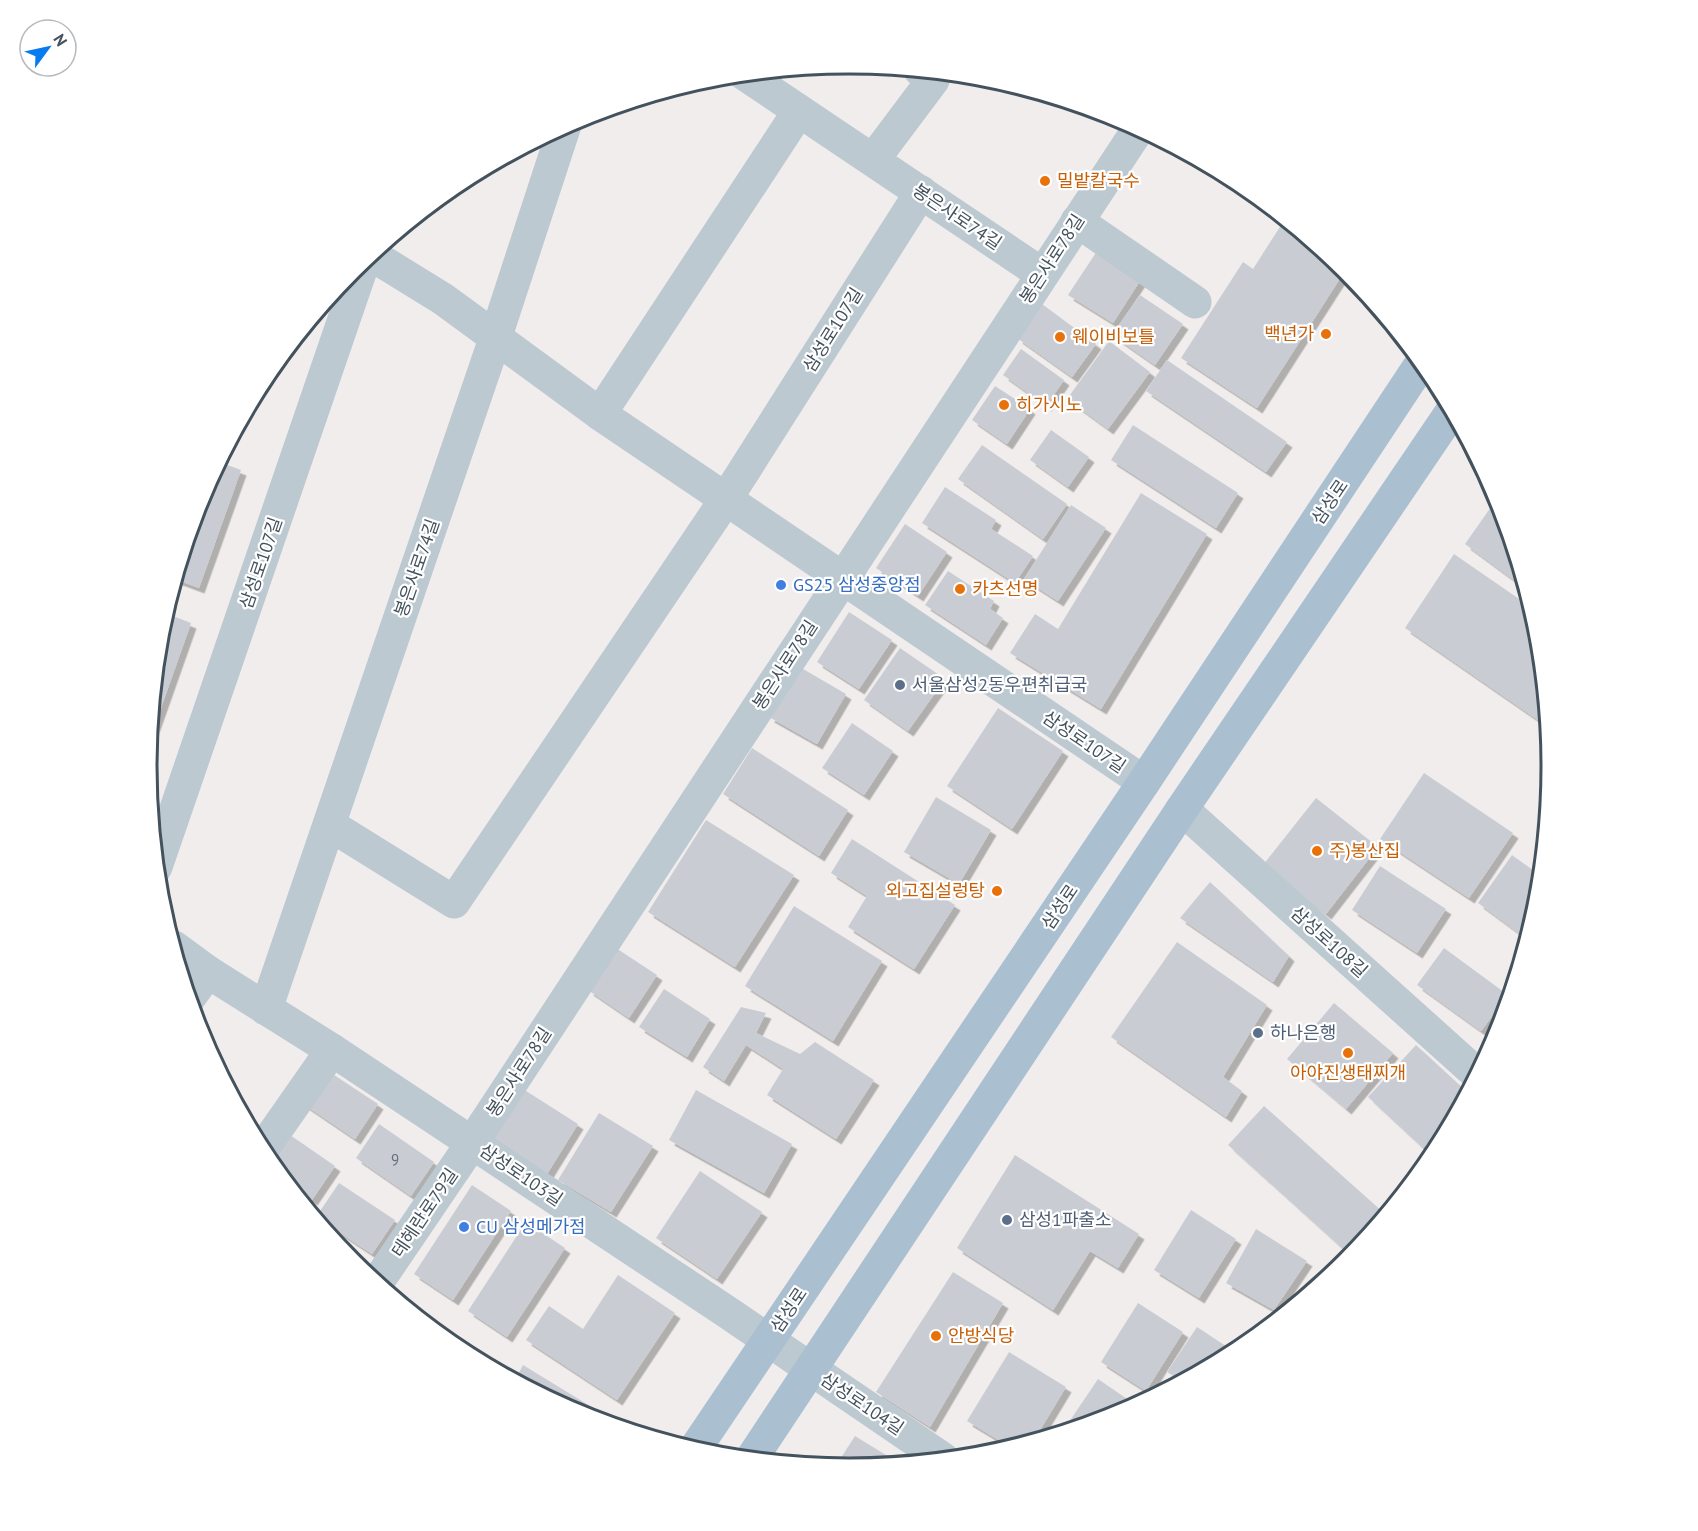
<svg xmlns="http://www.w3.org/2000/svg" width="1698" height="1531" font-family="'PT Sans','Noto Sans KR',sans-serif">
	<defs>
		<filter id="shadow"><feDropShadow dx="5.5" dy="5.5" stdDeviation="0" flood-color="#0004"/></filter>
	</defs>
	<rect width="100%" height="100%" fill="#f1eded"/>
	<!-- building -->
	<g fill="#c9cdd3" filter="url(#shadow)">
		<polygon points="1285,219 1346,269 1257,408 1181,358 1243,262 1253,269"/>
		<polygon points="1099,248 1143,276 1113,323 1068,295"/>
		<polygon points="1140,295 1183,324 1155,365 1112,335"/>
		<polygon points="1042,304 1096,344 1072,377 1017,338"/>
		<polygon points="1109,341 1150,372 1108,429 1067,399"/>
		<polygon points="1021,349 1064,380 1046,406 1003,375"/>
		<polygon points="1167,360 1287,442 1266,472 1146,391"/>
		<polygon points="995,386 1030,409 1007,444 972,420"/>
		<polygon points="1133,425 1238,493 1216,528 1111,460"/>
		<polygon points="1051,430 1089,457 1068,487 1030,460"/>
		<polygon points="982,445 1067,504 1043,539 958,479"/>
		<polygon points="219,462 241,470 199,588 175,579 200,496"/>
		<polygon points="945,487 996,520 991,529 1033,556 1015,583 922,523"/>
		<polygon points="1141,493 1207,534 1101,709 1010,653 1035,614 1058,629"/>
		<polygon points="1498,497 1526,589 1465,544"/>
		<polygon points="1071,505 1106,528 1058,601 1024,579"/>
		<polygon points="905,524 947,552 918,596 876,568"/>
		<polygon points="1454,554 1532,608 1538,629 1546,715 1541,722 1405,628"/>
		<polygon points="948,571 994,601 990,609 1003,618 986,645 925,605"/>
		<polygon points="849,612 892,640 859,689 817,662"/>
		<polygon points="165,613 191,623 150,739 160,628"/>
		<polygon points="900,648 945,679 908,731 864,700"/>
		<polygon points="798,666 846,694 817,744 769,717"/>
		<polygon points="998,708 1063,751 1012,829 947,786"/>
		<polygon points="852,723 893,751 864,795 822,768"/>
		<polygon points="752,748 848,810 819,856 723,794"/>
		<polygon points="1424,773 1513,833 1469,898 1380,839"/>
		<polygon points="1549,787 1548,802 1542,798"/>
		<polygon points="936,797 991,830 959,884 904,852"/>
		<polygon points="1316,798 1378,847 1326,914 1263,865"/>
		<polygon points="706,820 794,875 735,967 648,912"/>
		<polygon points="852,839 955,905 914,969 848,927 867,896 831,873"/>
		<polygon points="1512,855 1541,876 1538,903 1527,939 1478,903"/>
		<polygon points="1380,866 1446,909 1417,953 1352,910"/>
		<polygon points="1210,882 1289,956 1273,982 1180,918"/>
		<polygon points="794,906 882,961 833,1041 745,986"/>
		<polygon points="1177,942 1267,1005 1223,1077 1242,1091 1226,1117 1111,1037"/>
		<polygon points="616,948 657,975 629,1018 588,990"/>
		<polygon points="1444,948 1508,995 1481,1031 1417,985"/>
		<polygon points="664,989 710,1019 687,1057 639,1027"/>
		<polygon points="1334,1003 1393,1053 1346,1109 1287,1059"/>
		<polygon points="741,1007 766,1013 756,1033 800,1054 815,1042 874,1080 836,1139 767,1095 783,1069 746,1045 724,1081 703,1067"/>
		<polygon points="1416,1045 1467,1092 1441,1140 1435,1135 1423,1148 1368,1097"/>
		<polygon points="322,1067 378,1104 355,1139 299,1101"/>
		<polygon points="523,1089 578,1124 547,1174 491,1139"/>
		<polygon points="696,1090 792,1144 764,1193 669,1140"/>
		<polygon points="1264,1106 1385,1214 1351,1256 1228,1145"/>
		<polygon points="599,1113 653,1146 611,1212 558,1180"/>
		<polygon points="379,1124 434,1162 411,1196 356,1158"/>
		<polygon points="280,1128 335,1166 312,1200 288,1183 265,1155"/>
		<polygon points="1015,1155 1139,1234 1118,1268 1090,1251 1053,1310 957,1248"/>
		<polygon points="700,1171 762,1212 717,1279 656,1238"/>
		<polygon points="339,1183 395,1220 372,1254 316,1217"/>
		<polygon points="472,1185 511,1211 453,1300 414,1274"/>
		<polygon points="1191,1210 1236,1239 1199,1298 1154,1270"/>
		<polygon points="526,1222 565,1248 507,1337 468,1311"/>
		<polygon points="1256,1229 1307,1261 1274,1310 1226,1283"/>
		<polygon points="953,1272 1003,1303 930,1427 876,1392"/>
		<polygon points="618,1275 675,1313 617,1400 526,1340 549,1306 583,1329"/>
		<polygon points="1138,1303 1183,1332 1146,1391 1101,1362"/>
		<polygon points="1197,1327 1235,1352 1181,1381 1167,1372"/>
		<polygon points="1009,1352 1066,1387 1034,1440 1010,1447 967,1421"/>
		<polygon points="523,1365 613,1420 610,1424 580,1414 515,1380"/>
		<polygon points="1098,1379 1136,1405 1118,1415 1076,1427 1069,1422"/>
		<polygon points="855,1436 899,1463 849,1468 835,1467"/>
	</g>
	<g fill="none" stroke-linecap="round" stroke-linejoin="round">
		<!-- minor -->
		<g stroke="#bcc9d1" stroke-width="33">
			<polyline points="743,73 1042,274"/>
			<polyline points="873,160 933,80 920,70"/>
			<polyline points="1077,221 1195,302"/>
			<polyline points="370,254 443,299 600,414 1144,782"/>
			<polyline points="600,414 799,111"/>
			<polyline points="1182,809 1477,1074"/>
			<polyline points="330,825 454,902 726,499 921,192"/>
			<polyline points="156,867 365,258"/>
			<polyline points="174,947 208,972 332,1050 727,1312 943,1459"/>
			<polyline points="189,998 208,972"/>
			<polyline points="266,1009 496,336 565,125"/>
			<polyline points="262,1150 332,1050"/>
			<polyline points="377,1283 472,1143 1139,128"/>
		</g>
		<!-- major -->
		<g stroke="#aabfd0" stroke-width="33">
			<polyline points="695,1449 1144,782 1422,362"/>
			<polyline points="752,1458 1182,809 1452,411"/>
		</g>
	</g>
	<!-- markers -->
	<g fill="#e8710a" stroke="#fff" stroke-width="2">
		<circle cx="1045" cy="181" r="6"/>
		<circle cx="1326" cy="334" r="6"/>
		<circle cx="1060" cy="337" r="6"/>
		<circle cx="1004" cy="405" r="6"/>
		<circle cx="960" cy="589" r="6"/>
		<circle cx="1317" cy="851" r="6"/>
		<circle cx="997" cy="891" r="6"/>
		<circle cx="1348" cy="1053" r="6"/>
		<circle cx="936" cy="1336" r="6"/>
	</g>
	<g fill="#3f7fe0" stroke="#fff" stroke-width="2">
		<circle cx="781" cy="585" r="6"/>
		<circle cx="464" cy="1227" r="6"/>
	</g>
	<g fill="#5c6f8a" stroke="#fff" stroke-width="2">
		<circle cx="900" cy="685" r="6"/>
		<circle cx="1258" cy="1033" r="6"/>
		<circle cx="1007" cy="1220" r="6"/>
	</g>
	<g text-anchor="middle" stroke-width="4.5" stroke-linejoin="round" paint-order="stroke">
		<!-- number labels -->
		<g font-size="15" fill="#65717a">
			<text x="395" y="1165">9</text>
		</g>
		<!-- food labels -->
		<g font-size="18" fill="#c56008" stroke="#fff" text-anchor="start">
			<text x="1057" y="187">밀밭칼국수</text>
			<text x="1314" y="340" text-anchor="end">백년가</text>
			<text x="1072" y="343">웨이비보틀</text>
			<text x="1016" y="411">히가시노</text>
			<text x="972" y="595">카츠선명</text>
			<text x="1329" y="857">주)봉산집</text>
			<text x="985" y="897" text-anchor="end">외고집설렁탕</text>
			<text x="1348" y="1079" text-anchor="middle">아야진생태찌개</text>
			<text x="948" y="1342">안방식당</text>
		</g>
		<!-- street labels -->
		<g font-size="18" fill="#44525d" stroke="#fff">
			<text transform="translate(957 217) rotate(34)" y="6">봉은사로74길</text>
			<text transform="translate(1052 259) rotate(-57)" y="6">봉은사로78길</text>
			<text transform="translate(833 330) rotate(-58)" y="6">삼성로107길</text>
			<text transform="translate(1330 502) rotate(-56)" y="6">삼성로</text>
			<text transform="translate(261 563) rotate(-71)" y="6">삼성로107길</text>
			<text transform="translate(417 568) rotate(-71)" y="6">봉은사로74길</text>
			<text transform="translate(785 665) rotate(-57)" y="6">봉은사로78길</text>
			<text transform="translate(1084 742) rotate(34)" y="6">삼성로107길</text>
			<text transform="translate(1060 907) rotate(-56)" y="6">삼성로</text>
			<text transform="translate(1329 942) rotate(42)" y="6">삼성로108길</text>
			<text transform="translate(519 1072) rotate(-57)" y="6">봉은사로78길</text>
			<text transform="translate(521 1175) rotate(34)" y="6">삼성로103길</text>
			<text transform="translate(425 1213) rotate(-56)" y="6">테헤란로79길</text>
			<text transform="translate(789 1310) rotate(-56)" y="6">삼성로</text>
			<text transform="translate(862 1404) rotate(34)" y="6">삼성로104길</text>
		</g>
		<!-- shop labels -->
		<g font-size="18" fill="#366cbe" stroke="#fff" text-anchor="start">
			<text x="793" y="591">GS25 삼성중앙점</text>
			<text x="476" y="1233">CU 삼성메가점</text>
		</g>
		<!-- service labels -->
		<g font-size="18" fill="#4e5e75" stroke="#fff" text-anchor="start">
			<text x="912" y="691">서울삼성2동우편취급국</text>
			<text x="1270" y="1039">하나은행</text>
			<text x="1019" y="1226">삼성1파출소</text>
		</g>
	</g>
	<!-- crop -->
	<path d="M0 0H1698V1531H0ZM157 766a692 692 0 1 1 1384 0a692 692 0 1 1-1384 0Z" fill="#fff" fill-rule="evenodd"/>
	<path fill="none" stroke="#44525d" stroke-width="3" d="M157 766a692 692 0 1 1 1384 0a692 692 0 1 1-1384 0Z"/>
	<!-- north arrow -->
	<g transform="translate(48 48) rotate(57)"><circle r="28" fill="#ffffff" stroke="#b4babe" stroke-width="1.5"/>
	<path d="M0-4.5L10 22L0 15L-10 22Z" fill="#087bf0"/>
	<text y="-9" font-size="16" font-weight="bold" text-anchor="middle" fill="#44525d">N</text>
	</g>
</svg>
